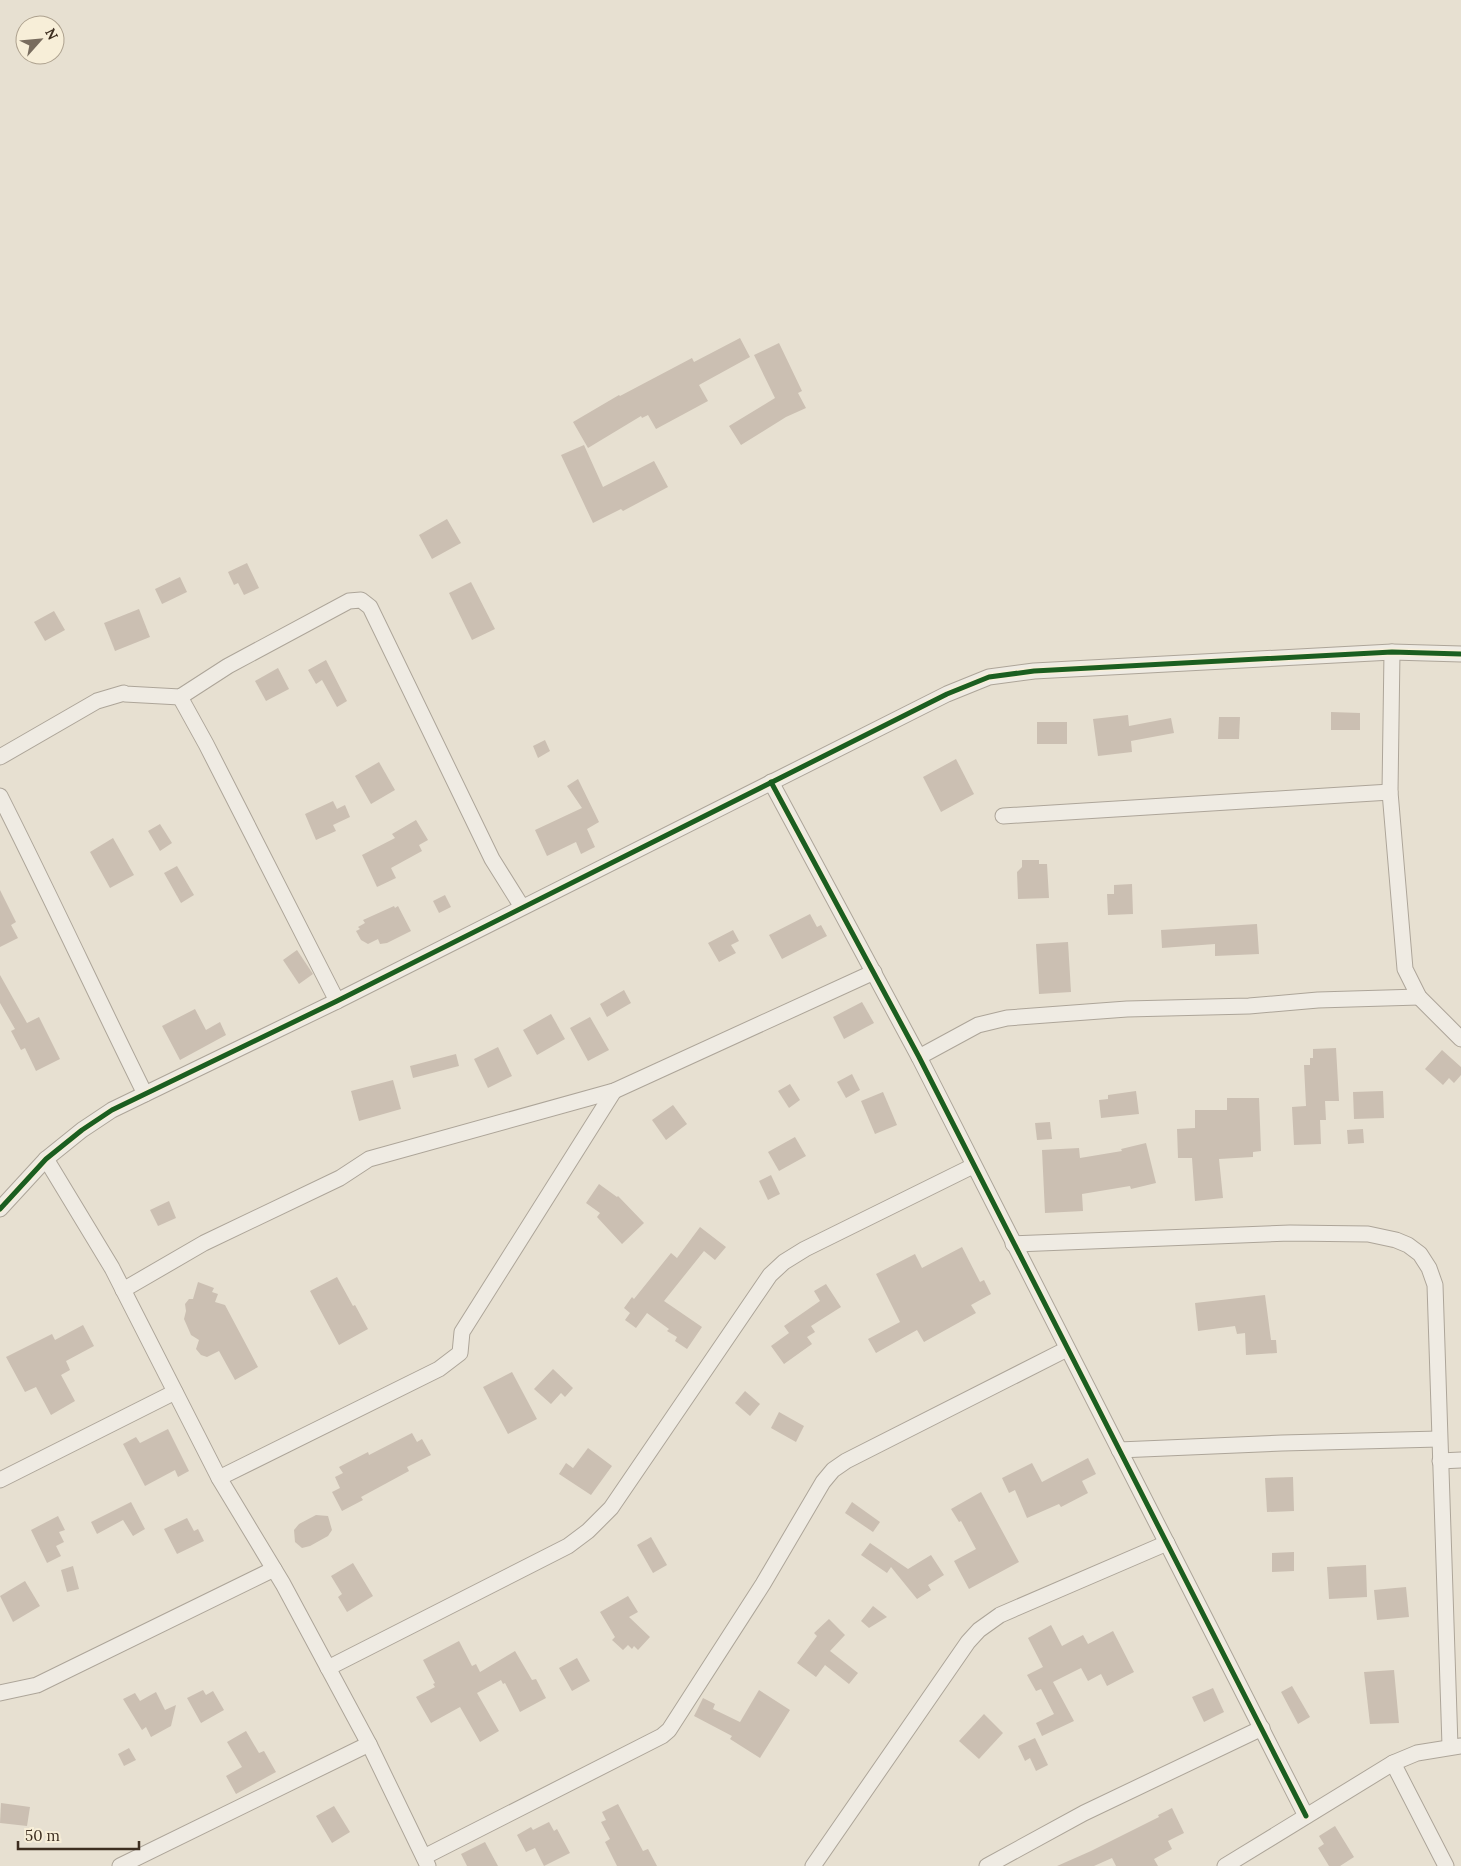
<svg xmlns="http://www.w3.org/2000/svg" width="1461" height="1866" font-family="Lora,serif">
	<rect width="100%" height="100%" fill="#e7e0d1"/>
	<!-- building -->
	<g fill="#cbbfb2">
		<polygon points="740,338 750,357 699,385 708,401 656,429 648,415 642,418 641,416 588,448 573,422 619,395 620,396 692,358 694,362"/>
		<polygon points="779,343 802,391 798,393 806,408 786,417 741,445 729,426 775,398 754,355"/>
		<polygon points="584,445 603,487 654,461 668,487 623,511 621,509 593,523 561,455"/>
		<polygon points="447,519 461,543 432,559 419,535"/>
		<polygon points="247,563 259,588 244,595 238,583 234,585 228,572"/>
		<polygon points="180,577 187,592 162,604 155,589"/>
		<polygon points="471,582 495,629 472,640 449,593"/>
		<polygon points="139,609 150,637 115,651 104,623"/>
		<polygon points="54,611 65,630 45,641 34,622"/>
		<polygon points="326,660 347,701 337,707 322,680 316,684 308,670"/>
		<polygon points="278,668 289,689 266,701 255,681"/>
		<polygon points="1331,712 1360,713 1360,730 1331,730"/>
		<polygon points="1128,715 1129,726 1171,718 1174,733 1131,741 1132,752 1098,756 1093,719"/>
		<polygon points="1219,717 1240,717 1239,739 1218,739"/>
		<rect x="1037" y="722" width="30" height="22"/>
		<polygon points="545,740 550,751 538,758 533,746"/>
		<polygon points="956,759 974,794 941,812 923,777"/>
		<polygon points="379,762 395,790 371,804 355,776"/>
		<polygon points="578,779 599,822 587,829 595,847 581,854 576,842 547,856 535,830 582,808 567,786"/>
		<polygon points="333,801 337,809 345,805 350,817 333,825 336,831 316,840 305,814"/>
		<polygon points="416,820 428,840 419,845 422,851 391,868 396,878 377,887 362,855 395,838 392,834"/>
		<polygon points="160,824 172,843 160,851 148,831"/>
		<polygon points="113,838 134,875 110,888 90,852"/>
		<polygon points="1022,860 1039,860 1039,864 1047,864 1049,898 1018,899 1017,872 1022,867"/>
		<polygon points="177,866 194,895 181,903 164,873"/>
		<polygon points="1132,884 1133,914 1108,915 1107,894 1114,894 1114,885"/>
		<polygon points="0,890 16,922 11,925 18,938 0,947"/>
		<polygon points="445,895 451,907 439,913 433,901"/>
		<polygon points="394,906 395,908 398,906 411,931 387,943 380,944 378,939 368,944 361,940 356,931 360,929 358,927 365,923 363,920"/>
		<polygon points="810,914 817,927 821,925 827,936 782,959 769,935"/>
		<polygon points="1257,924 1259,954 1215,956 1215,944 1162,948 1161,930"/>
		<polygon points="733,930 739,941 731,945 736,953 719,962 708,943"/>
		<polygon points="1068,942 1071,992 1039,994 1036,944"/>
		<polygon points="297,950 313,974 299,984 283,960"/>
		<polygon points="0,975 27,1023 39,1017 60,1059 36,1071 25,1048 21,1050 11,1031 15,1029 0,1003"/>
		<polygon points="624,990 631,1003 607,1017 600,1004"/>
		<polygon points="862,1002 874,1023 844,1039 833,1017"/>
		<polygon points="195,1009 206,1030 220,1022 226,1035 180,1060 162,1026"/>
		<polygon points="551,1014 565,1039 537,1055 523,1030"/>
		<polygon points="590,1017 609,1050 588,1061 570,1028"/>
		<polygon points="498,1047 512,1076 488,1088 474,1059"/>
		<polygon points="1336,1048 1339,1101 1325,1101 1326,1120 1320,1120 1321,1144 1294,1145 1292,1107 1306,1106 1304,1065 1310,1065 1310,1058 1313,1058 1313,1049"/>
		<polygon points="1442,1050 1461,1067 1461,1075 1454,1083 1449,1078 1443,1085 1425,1069"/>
		<polygon points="456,1054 459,1066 413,1078 410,1066"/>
		<polygon points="852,1074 860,1090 846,1098 837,1082"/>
		<polygon points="393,1080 401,1109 359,1121 351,1091"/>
		<polygon points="790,1084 800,1100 789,1108 778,1091"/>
		<polygon points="1136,1091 1139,1114 1101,1118 1099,1100 1108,1099 1108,1095"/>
		<polygon points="1383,1091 1384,1118 1354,1119 1353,1092"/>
		<polygon points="883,1092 897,1125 875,1134 861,1101"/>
		<polygon points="1227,1098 1259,1098 1261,1151 1253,1152 1253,1157 1219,1159 1223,1198 1195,1201 1192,1158 1178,1158 1177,1129 1195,1128 1195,1110 1227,1110"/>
		<polygon points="673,1105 687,1124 666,1140 652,1120"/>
		<polygon points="1050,1122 1052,1139 1037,1140 1035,1123"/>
		<polygon points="1363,1129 1364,1143 1348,1144 1347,1130"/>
		<polygon points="795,1137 806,1156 779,1171 768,1152"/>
		<polygon points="1146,1143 1156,1183 1131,1189 1130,1186 1082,1194 1083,1211 1045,1213 1042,1150 1079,1148 1080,1158 1122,1151 1121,1149"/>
		<polygon points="771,1175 780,1194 768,1200 759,1181"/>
		<polygon points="599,1184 617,1197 618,1196 644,1223 622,1244 597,1217 600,1213 586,1203"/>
		<polygon points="169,1201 176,1218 158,1226 150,1210"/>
		<polygon points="700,1227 726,1247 715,1260 704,1251 664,1301 702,1327 687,1349 675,1341 677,1337 667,1331 669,1329 647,1313 636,1328 625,1320 630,1313 624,1308 632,1297 634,1299 671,1253 677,1258"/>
		<polygon points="962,1247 980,1282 984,1280 991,1294 971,1305 976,1313 924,1342 917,1330 876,1353 868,1339 900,1322 876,1274 915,1254 922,1268"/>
		<polygon points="337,1277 353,1306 355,1305 368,1329 339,1345 310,1291"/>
		<polygon points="198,1282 214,1288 212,1292 218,1294 215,1302 225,1305 258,1367 235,1380 219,1351 207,1357 201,1355 196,1349 199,1340 191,1335 184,1319 186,1311 185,1304 189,1299 193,1299"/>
		<polygon points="826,1284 841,1307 811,1326 815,1332 807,1337 812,1344 784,1364 771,1346 789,1333 784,1326 820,1301 814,1291"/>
		<polygon points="1265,1295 1271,1340 1276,1340 1277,1353 1246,1355 1245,1333 1237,1334 1235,1326 1198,1331 1195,1303"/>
		<polygon points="83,1325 94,1346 66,1361 70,1370 61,1375 75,1401 51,1415 36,1387 25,1392 6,1357 52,1334 55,1340"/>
		<polygon points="553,1369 573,1388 565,1397 561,1393 551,1404 534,1389"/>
		<polygon points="512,1372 537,1419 508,1434 483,1387"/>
		<polygon points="745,1391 760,1404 750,1416 735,1403"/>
		<polygon points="779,1412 804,1426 796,1442 771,1428"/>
		<polygon points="168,1429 189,1471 178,1477 175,1470 145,1486 123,1444 136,1437 140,1443"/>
		<polygon points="412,1433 417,1442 422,1439 431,1455 407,1467 409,1471 361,1497 363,1500 342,1511 332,1492 340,1488 335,1477 343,1473 339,1467 368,1452 369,1455"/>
		<polygon points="588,1448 612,1466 591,1495 559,1474 566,1463 573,1468"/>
		<polygon points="1088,1458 1096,1474 1082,1481 1088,1493 1061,1507 1059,1504 1027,1518 1015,1490 1009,1493 1002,1478 1032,1463 1042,1482"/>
		<polygon points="1293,1477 1294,1511 1267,1512 1265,1478"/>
		<polygon points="981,1492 1019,1562 969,1589 954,1561 976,1549 961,1521 959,1522 951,1509"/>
		<polygon points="131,1502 145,1529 133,1536 123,1520 97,1534 91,1522"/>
		<polygon points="852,1502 880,1522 873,1532 845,1513"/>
		<polygon points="316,1515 328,1516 332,1530 328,1536 310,1546 302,1548 295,1542 294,1530 299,1524"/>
		<polygon points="58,1516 65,1530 59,1532 64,1542 56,1546 61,1556 47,1563 31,1530"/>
		<polygon points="187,1518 194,1531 198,1529 204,1541 177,1554 164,1529"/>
		<polygon points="651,1537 667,1565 653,1573 637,1545"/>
		<polygon points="870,1543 908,1569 931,1555 944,1575 928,1585 931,1590 917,1599 891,1567 887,1573 861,1555"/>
		<polygon points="1294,1552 1294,1571 1272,1572 1272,1553"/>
		<polygon points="353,1563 373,1596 347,1612 338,1597 342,1594 331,1576"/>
		<polygon points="1366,1565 1367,1597 1329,1599 1327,1567"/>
		<polygon points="73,1566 79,1589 67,1592 61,1570"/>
		<polygon points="25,1581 40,1606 13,1622 0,1596"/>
		<polygon points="1406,1587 1409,1617 1377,1620 1374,1590"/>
		<polygon points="628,1596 638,1612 629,1617 650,1637 638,1650 634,1646 632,1649 628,1645 623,1650 612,1640 615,1637 600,1612"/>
		<polygon points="873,1606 887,1617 869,1628 861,1621"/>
		<polygon points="829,1619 845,1635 830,1651 858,1673 849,1684 825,1665 816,1677 797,1663 817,1636 814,1633"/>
		<polygon points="1051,1625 1062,1646 1083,1635 1088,1644 1113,1631 1134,1672 1107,1686 1101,1674 1088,1681 1081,1668 1053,1682 1074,1721 1042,1736 1036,1723 1054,1714 1041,1689 1036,1691 1027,1675 1043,1667 1028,1638"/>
		<polygon points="459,1641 472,1666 476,1664 480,1672 515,1651 532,1680 536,1679 546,1698 520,1712 505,1683 503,1684 501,1680 477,1693 499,1731 480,1742 460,1707 431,1723 416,1697 435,1687 433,1684 435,1683 423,1660"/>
		<polygon points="577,1658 590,1681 572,1691 559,1668"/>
		<polygon points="1394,1670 1399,1723 1370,1724 1364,1672"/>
		<polygon points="1292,1686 1310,1717 1298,1724 1281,1692"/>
		<polygon points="1213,1688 1224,1712 1204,1722 1192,1697"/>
		<polygon points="203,1690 206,1695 213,1691 224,1710 201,1723 187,1698"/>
		<polygon points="759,1690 790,1710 760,1758 730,1739 732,1736 694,1716 703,1698 715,1704 713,1709 740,1722"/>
		<polygon points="156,1692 165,1710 176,1705 171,1726 151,1737 146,1727 142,1730 123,1699 135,1693 140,1701"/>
		<polygon points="984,1714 1003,1733 979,1759 959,1741"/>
		<polygon points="246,1731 259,1753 264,1751 276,1772 236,1794 226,1776 242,1767 227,1742"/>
		<polygon points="1035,1738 1048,1765 1036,1771 1030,1758 1025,1761 1018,1746"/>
		<polygon points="129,1748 136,1760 124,1766 118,1754"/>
		<polygon points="1,1803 30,1807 27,1826 0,1823"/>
		<polygon points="618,1804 643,1851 648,1849 657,1866 617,1866 605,1842 610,1839 601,1822 606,1820 602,1812"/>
		<polygon points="334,1806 350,1832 332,1843 316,1816"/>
		<polygon points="1172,1808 1184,1833 1168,1841 1172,1849 1154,1859 1158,1866 1116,1866 1112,1858 1094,1866 1057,1866 1091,1851 1159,1817 1158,1815"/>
		<polygon points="549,1822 554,1831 557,1829 570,1853 544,1866 535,1848 526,1852 517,1835 531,1827 533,1830"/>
		<polygon points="1335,1826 1354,1857 1340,1866 1329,1866 1318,1848 1324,1844 1319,1836"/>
		<polygon points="485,1842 498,1866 467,1866 461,1854"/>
	</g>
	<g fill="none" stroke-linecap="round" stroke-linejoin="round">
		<defs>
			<g id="street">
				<polyline points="1392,652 1390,792 1405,969 1419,997 1461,1039"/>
				<polyline points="180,697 206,744 337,1001"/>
				<polyline points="0,757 97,701 124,693 125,694 180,697 228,666 349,601 361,600 370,607 492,859 522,907"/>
				<polyline points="771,782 919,1057 1306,1816"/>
				<path d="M0,796c50,99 96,199 145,298"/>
				<polyline points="1003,816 1390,792"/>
				<polyline points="919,1057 978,1025 1007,1018 1127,1009 1249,1006 1318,1000 1419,997"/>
				<polyline points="46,1159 112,1268 219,1478 283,1584 369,1744 428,1866"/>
				<polyline points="0,1209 46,1159 82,1130 112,1110 337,1001 947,694 989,677 1034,671 1392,652 1461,654"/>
				<polyline points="1013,1244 1290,1233 1368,1234 1396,1240 1408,1245 1420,1254 1429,1268 1435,1285 1450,1746"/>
				<polyline points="123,1290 204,1243 340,1178 369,1159 614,1091 874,972"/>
				<polyline points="1119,1450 1282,1443 1439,1439"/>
				<polyline points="1440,1461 1461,1460"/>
				<polyline points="219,1478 439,1369 460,1353 462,1332 614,1091"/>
				<polyline points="0,1480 175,1392"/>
				<polyline points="328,1668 568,1546 588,1531 611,1508 770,1275 784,1262 805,1249 973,1166"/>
				<polyline points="0,1693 37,1685 274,1569"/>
				<polyline points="1393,1763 1446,1866"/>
				<polyline points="424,1857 662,1736 669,1730 763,1584 823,1482 833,1470 846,1461 1067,1349"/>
				<polyline points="120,1866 369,1744"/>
				<polyline points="813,1866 968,1642 979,1630 1000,1615 1167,1543"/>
				<polyline points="987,1866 1084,1813 1262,1728"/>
				<polyline points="1225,1866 1393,1763 1417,1753 1461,1746"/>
			</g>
		</defs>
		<!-- street casing -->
		<use href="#street" stroke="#ada599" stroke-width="17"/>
		<!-- street -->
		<use href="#street" stroke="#efebe3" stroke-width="15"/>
		<defs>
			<g id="cycleway">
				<polyline points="771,782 919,1057 1306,1816"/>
				<polyline points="0,1209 46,1159 82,1130 112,1110 337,1001 947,694 989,677 1034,671 1392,652 1461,654"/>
			</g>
		</defs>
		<!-- cycleway casing -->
		<use href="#cycleway" stroke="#f7eed8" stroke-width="8"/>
		<!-- cycleway -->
		<use href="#cycleway" stroke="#1b5e20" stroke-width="5"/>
	</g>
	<!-- north arrow -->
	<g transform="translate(40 40) rotate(63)"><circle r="24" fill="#f7eed8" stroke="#ada18e"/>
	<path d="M0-4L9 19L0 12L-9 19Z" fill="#786c5e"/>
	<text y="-8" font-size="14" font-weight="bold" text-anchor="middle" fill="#3d2e20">N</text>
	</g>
	<!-- scale -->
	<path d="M18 1841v8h121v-8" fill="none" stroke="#3d2e20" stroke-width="2.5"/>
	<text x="25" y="1841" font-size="15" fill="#3d2e20" stroke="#f7eed8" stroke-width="4" paint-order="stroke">50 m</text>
</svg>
